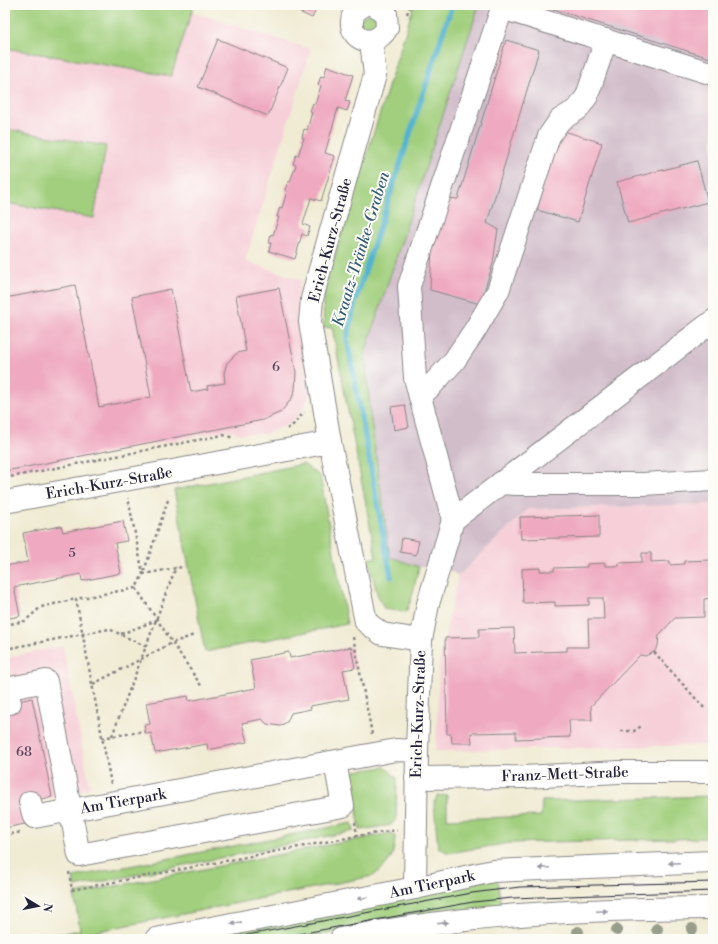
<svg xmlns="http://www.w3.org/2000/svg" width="718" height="944" font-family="'Libre Bodoni',serif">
	<rect width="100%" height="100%" fill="#fdfcf7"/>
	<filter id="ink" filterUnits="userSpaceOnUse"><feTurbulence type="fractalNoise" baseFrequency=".025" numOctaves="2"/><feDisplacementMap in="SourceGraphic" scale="8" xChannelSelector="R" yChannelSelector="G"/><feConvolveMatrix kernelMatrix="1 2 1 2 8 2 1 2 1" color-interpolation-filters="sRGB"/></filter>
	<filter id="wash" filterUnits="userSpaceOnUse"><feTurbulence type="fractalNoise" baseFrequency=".012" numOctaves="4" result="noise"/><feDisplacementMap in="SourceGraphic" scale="16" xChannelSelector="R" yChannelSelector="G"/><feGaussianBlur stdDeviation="0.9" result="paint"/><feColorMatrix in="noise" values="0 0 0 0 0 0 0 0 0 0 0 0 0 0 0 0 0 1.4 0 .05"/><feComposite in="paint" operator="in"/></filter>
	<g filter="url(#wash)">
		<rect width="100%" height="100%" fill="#f0ebd3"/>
		<!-- built -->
		<g fill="#f6cfd8">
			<polygon points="191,12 311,49 245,261 301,280 297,299 298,331 309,391 309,396 303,408 296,417 285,426 265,434 241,434 228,430 5,474 5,48 171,76"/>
			<polygon points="713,504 713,745 436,751 439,663 458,576 528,509"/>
			<polygon points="63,646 90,788 23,805 26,824 5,828 5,658"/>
		</g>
		<!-- industrial -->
		<polygon fill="#d1bdca" points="479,5 713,5 713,504 528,509 458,576 453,572 429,565 419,567 390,557 370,413 365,353"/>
		<!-- green -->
		<g fill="#a1cf7d" stroke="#62785c">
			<polygon points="5,5 194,5 171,76 5,48"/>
			<polygon points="414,5 479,5 365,353 370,413 390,557 419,567 411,600 406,612 384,609 377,593 368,559 376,557 332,327 324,328 323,304 327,281"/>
			<polygon points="370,12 380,21 368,34 359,20"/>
			<polygon points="5,129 106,146 94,218 5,203"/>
			<polygon points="303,464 320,476 347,624 205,652 174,490"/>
			<polygon points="385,767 397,778 396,819 391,825 360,830 352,778 355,771"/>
			<polygon points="447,795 447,819 541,816 542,801 713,796 713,838 510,843 448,853 438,847 434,804 437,796"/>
			<polygon points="352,823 354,831 75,887 73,877"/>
			<path d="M391,833l4,3c-1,21 -5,27 -22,40l-315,63h-25l47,-9 -6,-36z"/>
			<polygon points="497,878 502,910 444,914 297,939 192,939"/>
		</g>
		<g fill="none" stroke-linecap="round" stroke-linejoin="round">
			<!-- stream -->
			<polyline stroke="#52b3d0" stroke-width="5.5" points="391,577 347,339 355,302 452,5"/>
		</g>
		<g id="blocks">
			<!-- building -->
			<g fill="#efaac1">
				<polygon points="302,5 318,6 312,18 299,12"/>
				<polygon points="540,5 713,5 713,59"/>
				<polygon points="218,39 288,68 268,116 198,87"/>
				<polygon points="506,40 539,50 487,223 498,229 493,263 480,304 430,290 432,247 448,198 458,199"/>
				<polygon points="327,66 353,75 345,101 350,102 347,111 338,108 325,153 335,156 321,201 311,198 303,224 310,227 307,236 302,234 295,259 269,251 271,243 269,243 271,234 273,235 279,217 277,217 280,207 282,208 287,191 285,190 288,182 290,182 296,165 293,164 296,155 298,156 304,138 302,138 304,129 307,130 312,112 310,111 313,103 315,104 321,86 318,85 321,76 324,77"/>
				<polygon points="561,130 602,143 578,222 537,210"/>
				<polygon points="697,161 708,202 628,223 617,182"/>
				<polygon points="75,285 99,407 151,397 132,297 171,289 191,392 208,389 207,386 225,383 224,373 227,363 237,353 246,351 236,296 279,288 296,372 295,390 292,398 281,412 263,420 6,471 5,298"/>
				<polygon points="405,405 409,427 394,430 391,407"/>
				<polygon points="599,515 599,537 521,539 520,517"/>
				<polygon points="123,521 127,541 115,543 121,573 82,581 81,574 14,587 20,616 5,619 5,566 28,562 23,533 61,526 63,532"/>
				<polygon points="402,538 419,541 416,555 400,552"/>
				<polygon points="642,553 651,553 651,562 670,561 670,565 684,564 684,561 713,560 713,598 704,599 704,617 675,618 659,635 658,646 654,652 645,656 640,655 591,706 592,720 569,720 570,737 516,739 516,732 471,733 472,743 452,743 451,734 447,734 445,638 479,637 479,629 514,628 515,653 567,651 567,647 589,647 588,619 604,619 603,598 589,598 589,605 555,606 555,602 523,603 522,569 540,568 540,571 554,571 554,568 587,567 587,564 605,563 605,566 619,566 619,563 642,562"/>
				<polygon points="351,647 355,668 343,670 349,699 310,706 311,709 291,713 287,722 280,726 267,724 262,719 242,723 247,742 208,750 207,744 155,753 151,733 146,734 144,725 150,724 146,703 188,696 189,701 256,688 250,660 289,652 290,658"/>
				<polygon points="32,698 52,797 21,803 25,824 5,828 5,704"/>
			</g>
		</g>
	</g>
	<g filter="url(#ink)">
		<use href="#blocks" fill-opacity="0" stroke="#898687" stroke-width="1"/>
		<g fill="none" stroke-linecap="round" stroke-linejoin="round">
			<defs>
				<g id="minor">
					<path d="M364,5l-9,6c-13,26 18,42 32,17l-1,-14 -11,-9"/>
					<polyline points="502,8 713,74"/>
					<polyline points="371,41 375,75 317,280 312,299 310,322 330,442 366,622 382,634 421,640"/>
					<polyline points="420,396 431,386 454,361 475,330 498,291 549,136 560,120 578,109 587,96 606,40"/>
					<polyline points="501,483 517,484 643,484 713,480"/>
					<polyline points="5,502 330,442"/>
					<polyline points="453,520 415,378 409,286 503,5"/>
					<polyline points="10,703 5,689 46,681 79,855 343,806 335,762"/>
					<polyline points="416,778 524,777 619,772 713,772"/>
					<polyline points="30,802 34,817 396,750 417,751"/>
					<polyline points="415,888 417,751 421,640 428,604 453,520 713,321"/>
				</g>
				<g id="major">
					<polyline points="156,939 415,888 493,871 713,862"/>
					<path d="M341,939c122,-25 248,-30 372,-31"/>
				</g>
			</defs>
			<!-- minor casing -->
			<use href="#minor" stroke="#898687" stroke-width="24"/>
			<!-- major casing -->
			<use href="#major" stroke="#898687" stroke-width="24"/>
			<!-- path -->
			<g stroke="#898687" stroke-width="2.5" stroke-dasharray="3 3" stroke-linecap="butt">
				<polyline points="407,14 410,5"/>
				<polyline points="287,429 294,424 304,412"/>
				<polyline points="5,478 223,435 234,438"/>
				<polyline points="168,500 143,574 182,567"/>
				<polyline points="136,588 202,687"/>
				<polyline points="5,625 25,621 41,607 76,599"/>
				<polyline points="121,634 157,620"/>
				<polyline points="353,637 372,734"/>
				<polyline points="5,649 109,629 147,647"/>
				<polyline points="654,652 705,709"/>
				<polyline points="93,684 172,643 194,635"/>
				<polyline points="621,731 634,731 643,725"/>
				<polyline points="112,736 176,567"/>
				<polyline points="102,738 145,731"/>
				<polyline points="111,784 76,599 136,588 143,574 128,498"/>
				<polyline points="355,822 357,836"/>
				<polyline points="5,835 22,832"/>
				<polyline points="69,872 72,890 357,836 397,830"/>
			</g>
			<!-- minor -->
			<use href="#minor" stroke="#fff" stroke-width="22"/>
			<!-- major -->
			<use href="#major" stroke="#fff" stroke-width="22"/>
			<!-- tram -->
			<g stroke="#22223b" stroke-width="1">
				<polyline points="226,939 472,893 520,887 713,882"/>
				<polyline points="272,939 473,902 512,898 713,891"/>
			</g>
		</g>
		<!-- trees -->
		<g fill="#979e8c">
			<circle cx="657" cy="929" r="6"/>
			<circle cx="692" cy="929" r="6"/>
			<circle cx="617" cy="930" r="6"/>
			<circle cx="578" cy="932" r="6"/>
		</g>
		<!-- one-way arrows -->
		<defs><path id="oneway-solid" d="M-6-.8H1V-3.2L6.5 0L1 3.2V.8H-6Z"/></defs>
		<g fill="#9c9ca7">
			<use href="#oneway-solid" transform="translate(674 863) rotate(178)"/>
			<use href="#oneway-solid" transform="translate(544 868) rotate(178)"/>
			<use href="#oneway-solid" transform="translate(363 898) rotate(169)"/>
			<use href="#oneway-solid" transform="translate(602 911) rotate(-2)"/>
			<use href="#oneway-solid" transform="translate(236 923) rotate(169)"/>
			<use href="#oneway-solid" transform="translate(443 923) rotate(-7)"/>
		</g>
	</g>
	<g text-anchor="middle" stroke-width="4" stroke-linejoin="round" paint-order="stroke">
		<!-- number labels -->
		<g font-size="13" fill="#55445c">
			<text x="276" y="371">6</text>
			<text x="72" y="557">5</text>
			<text x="24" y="756">68</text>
		</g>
		<!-- street labels -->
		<g font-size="15" fill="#22223b" stroke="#fdfcf7">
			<text transform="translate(330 240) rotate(-75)" y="5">Erich-Kurz-Straße</text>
			<text transform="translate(109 483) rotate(-10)" y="5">Erich-Kurz-Straße</text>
			<text transform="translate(418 714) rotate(-88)" y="5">Erich-Kurz-Straße</text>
			<text transform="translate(565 774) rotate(-2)" y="5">Franz-Mett-Straße</text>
			<text transform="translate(123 801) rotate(-10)" y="5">Am Tierpark</text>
			<text transform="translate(432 884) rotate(-12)" y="5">Am Tierpark</text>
		</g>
		<!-- water labels -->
		<g font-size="16" font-style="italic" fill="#355c77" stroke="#fdfcf7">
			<text transform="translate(360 249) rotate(-73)" y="6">Kraatz-Tränke-Graben</text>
		</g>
	</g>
	<!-- margin -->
	<rect width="718" height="944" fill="none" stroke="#fdfcf7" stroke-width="20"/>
	<!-- north arrow -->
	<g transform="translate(38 906) rotate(100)" stroke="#fdfcf7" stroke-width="3" paint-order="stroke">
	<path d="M0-3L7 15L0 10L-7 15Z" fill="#22223b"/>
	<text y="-6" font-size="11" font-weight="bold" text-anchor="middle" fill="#22223b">N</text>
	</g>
</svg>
